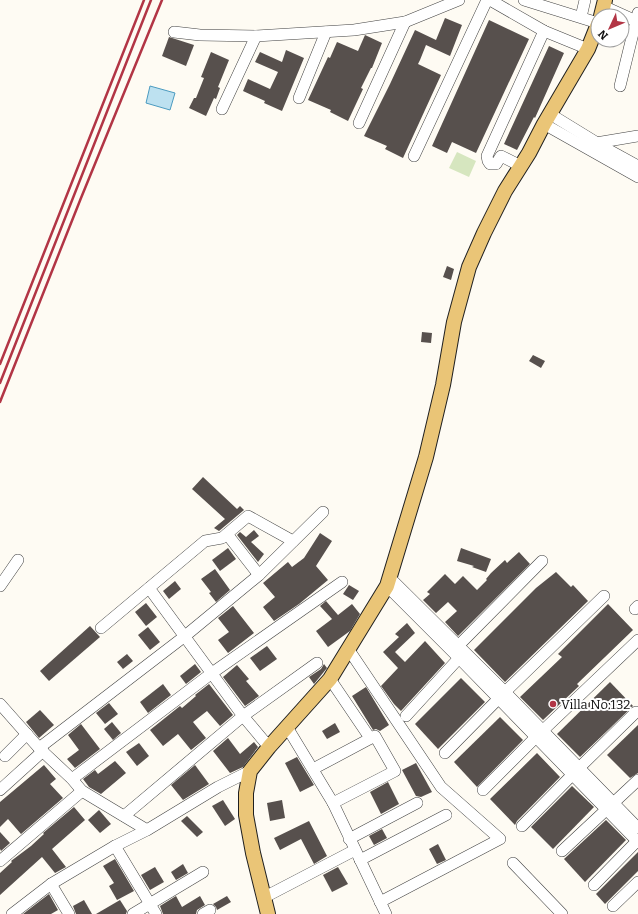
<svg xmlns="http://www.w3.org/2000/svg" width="638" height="914" font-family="Bitter,serif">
	<rect width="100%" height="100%" fill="#fefbf3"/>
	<!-- green -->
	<polygon fill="#d6e6bf" points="457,152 476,161 469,177 449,168"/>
	<!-- water -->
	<polygon fill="#bde1f0" stroke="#4b9bc0" points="150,86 175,93 170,110 146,103"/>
	<!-- building -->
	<g fill="#57504d">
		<polygon points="445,18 462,25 450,56 426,45 420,60 418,64 441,75 403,158 385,149 387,146 364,136 390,84 415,30 436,40"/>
		<polygon points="489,20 529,39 476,153 452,142 447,153 432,146"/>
		<polygon points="365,35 382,43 372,68 371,68 361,88 363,89 348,121 330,112 331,110 308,100 328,57 330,58 337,42 358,51"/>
		<polygon points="169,37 194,45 186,66 162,56"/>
		<polygon points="549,46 564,53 535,118 534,117 517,150 504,144"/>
		<polygon points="286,50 304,58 282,111 264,103 265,101 243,91 248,79 270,89 278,72 255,62 260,52 282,62"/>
		<polygon points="211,52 229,60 218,87 220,88 216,99 214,98 206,116 189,108 194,98 196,98 204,78 201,77"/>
		<polygon points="447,266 454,269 451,280 443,277"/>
		<polygon points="422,332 432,333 431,343 421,342"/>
		<polygon points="533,355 545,361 541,368 529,361"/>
		<polygon points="203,477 237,509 240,506 244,510 219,531 214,528 225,519 192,489"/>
		<polygon points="254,530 259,536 251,542 264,554 258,562 237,535 240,532 246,537"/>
		<polygon points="320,533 332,541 316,566 328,580 299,604 274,621 263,607 275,597 263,583 288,562 292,567 304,558"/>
		<polygon points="228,548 236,559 220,571 212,560"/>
		<polygon points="461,548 491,559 486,572 472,567 474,566 457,561"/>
		<polygon points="519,552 530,564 458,636 445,622 457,611 448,602 436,613 423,600 430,594 427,592 445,574 455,584 463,576 477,590 487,580 486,579 491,573 505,560 507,563"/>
		<polygon points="215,569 230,590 216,602 209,593 211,592 201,579"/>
		<polygon points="556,572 571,587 573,585 588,601 505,682 474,650 536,588"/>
		<polygon points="175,581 181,589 169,599 163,591"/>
		<polygon points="349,585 359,591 353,600 343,594"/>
		<polygon points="326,601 338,615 352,604 360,614 350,631 328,647 316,631 332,619 320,606"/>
		<polygon points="146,603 157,617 146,626 135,612"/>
		<polygon points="608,604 633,630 577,684 579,686 543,720 520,697 562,657 558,654"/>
		<polygon points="233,606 254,633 228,653 218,640 229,632 218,618"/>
		<polygon points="407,623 415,633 395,652 405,662 425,641 445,663 401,711 394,704 381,686 398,668 383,652 399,637 395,634"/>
		<polygon points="90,626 100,637 49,681 40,671"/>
		<polygon points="148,627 160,642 150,650 138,635"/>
		<polygon points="267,646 277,659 260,671 250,658"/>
		<polygon points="127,654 133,661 123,669 117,662"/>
		<polygon points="195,664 201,672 186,684 180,676"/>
		<polygon points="324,664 327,668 314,684 309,677 321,669"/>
		<polygon points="237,665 249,679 246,681 259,696 245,706 223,677"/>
		<polygon points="461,678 485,702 438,749 415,724"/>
		<polygon points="610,682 633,706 580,757 557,734"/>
		<polygon points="163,684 171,695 148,713 140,702"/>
		<polygon points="209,684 233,715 220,726 207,711 193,722 206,738 191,750 178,734 163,746 150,730 180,706 182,708 196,696 195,695"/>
		<polygon points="366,687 389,725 380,731 376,729 373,730 352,696"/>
		<polygon points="109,703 118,714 105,724 96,713"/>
		<polygon points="40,710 54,725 39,738 26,722"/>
		<polygon points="500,717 523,740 477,787 454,762"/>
		<polygon points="112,722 121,733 113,740 104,729"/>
		<polygon points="335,723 340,732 327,739 322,731"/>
		<polygon points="81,724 100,749 75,768 67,759 79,750 68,735"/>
		<polygon points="638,725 638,773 630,778 607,755"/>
		<polygon points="228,738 240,754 254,742 258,747 243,767 230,773 213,751"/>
		<polygon points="139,743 149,756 137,766 126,752"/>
		<polygon points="537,753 560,777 517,821 515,825 490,799"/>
		<polygon points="297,757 314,785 300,792 285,763"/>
		<polygon points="115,761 126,773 101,794 89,787 83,779 95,770 98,774"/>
		<polygon points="416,763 432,792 421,797 416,796 402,770"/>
		<polygon points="44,765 56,779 50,784 63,798 21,834 8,819 0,827 0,802"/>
		<polygon points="195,765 209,784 183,800 171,785"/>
		<polygon points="388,782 399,804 381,814 370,792"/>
		<polygon points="572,786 594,807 553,849 531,827"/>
		<polygon points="223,800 235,819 225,826 212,806"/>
		<polygon points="282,800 285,818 270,821 267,803"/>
		<polygon points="74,807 85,820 52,849 66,867 55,873 42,857 0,895 0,873 12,862 11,861 31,846 44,834 43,833"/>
		<polygon points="99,810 111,824 100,833 88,820"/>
		<polygon points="187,816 203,832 197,837 181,821"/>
		<polygon points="606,820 626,840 585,882 564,859"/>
		<polygon points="309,821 327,856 314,864 301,839 280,850 274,838"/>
		<polygon points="382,829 387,838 374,845 369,836"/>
		<polygon points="0,832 10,843 1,851 0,849"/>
		<polygon points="438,844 446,860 437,864 429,849"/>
		<polygon points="638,852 638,871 605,904 596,894"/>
		<polygon points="115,859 134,891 117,900 109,886 114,883 103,866"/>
		<polygon points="183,864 188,873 176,880 171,872"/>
		<polygon points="155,867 164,882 150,890 141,875"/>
		<polygon points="338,867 348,884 332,892 323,875"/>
		<polygon points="49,894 58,910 51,914 23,914"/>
		<polygon points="176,896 182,907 200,896 205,905 197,910 196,914 163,914 160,906"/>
		<polygon points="227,896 231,902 217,910 216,907 213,904"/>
		<polygon points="84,900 92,914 76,914 73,906"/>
		<polygon points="120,900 127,911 126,914 96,914"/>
	</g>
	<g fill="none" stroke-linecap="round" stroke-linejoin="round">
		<defs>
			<g id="minor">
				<polyline points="490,0 544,31 588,49"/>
				<polyline points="524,0 598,23"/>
				<polyline points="603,6 636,21 638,13"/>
				<polyline points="581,17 585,0"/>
				<polyline points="174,32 200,35 256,36 354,30 405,22 459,0"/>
				<polyline points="620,86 636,21"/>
				<polyline points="299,98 326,32"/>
				<polyline points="222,109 256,36"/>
				<polyline points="550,114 607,149 638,166"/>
				<polyline points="359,123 405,22"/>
				<polyline points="544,124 638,177"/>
				<polyline points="596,143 638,136"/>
				<polyline points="414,156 487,0"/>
				<polyline points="521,166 501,156 496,164 490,164 488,161 487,156 544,31"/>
				<polyline points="227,534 259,575"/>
				<polyline points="390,578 505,692 638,828"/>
				<polyline points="0,586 18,560"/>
				<polyline points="387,586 459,658 638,842"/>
				<polyline points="149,588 243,716 269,747"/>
				<polyline points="635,609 638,606"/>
				<polyline points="101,628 205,541 222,538 248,516 293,541"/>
				<polyline points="458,646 542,561"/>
				<polyline points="349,650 441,787 500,839 380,902"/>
				<polyline points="330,679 370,738"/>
				<polyline points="0,704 39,748"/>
				<polyline points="406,716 459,658"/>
				<polyline points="287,727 333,803 386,914"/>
				<polyline points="445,753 505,692 604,596"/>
				<polyline points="5,756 27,734"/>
				<polyline points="313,769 375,736 395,771 333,803"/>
				<polyline points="72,779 212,673 342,582"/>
				<polyline points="0,790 43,751"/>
				<polyline points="483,790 536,737 638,640"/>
				<polyline points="124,816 243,716 317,663"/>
				<polyline points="522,826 579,768 636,712"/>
				<polyline points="147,830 82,791 72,779 39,748 185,636 259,575 323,512"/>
				<polyline points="349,839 417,803"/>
				<polyline points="115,846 156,914"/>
				<polyline points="562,851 638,780"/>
				<polyline points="360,860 446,815"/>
				<polyline points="0,861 82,791"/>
				<polyline points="513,863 562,914"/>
				<polyline points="51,884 69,914"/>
				<polyline points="594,885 637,841"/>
				<polyline points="263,898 355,850"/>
				<polyline points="613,906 638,882"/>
				<polyline points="12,914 51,884 115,846 147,830 218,787 250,771"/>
				<polyline points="133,914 203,872"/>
				<polyline points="203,914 210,910"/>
			</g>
			<g id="major">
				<polyline points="601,16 605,0"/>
				<polyline points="268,914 253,853 246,815 246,793 250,771 269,747 330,679 387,586 426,457 443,385 454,322 469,267 484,233 505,191 529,153 544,124 588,49 598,24"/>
			</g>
		</defs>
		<!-- minor casing -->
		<use href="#minor" stroke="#424242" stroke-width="12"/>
		<!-- major casing -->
		<use href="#major" stroke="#202020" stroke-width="16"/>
		<!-- minor -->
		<use href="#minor" stroke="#fff" stroke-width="11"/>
		<!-- major -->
		<use href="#major" stroke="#eac577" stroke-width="14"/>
		<!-- rail -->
		<g stroke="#b23545" stroke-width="2.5">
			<polyline points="0,364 144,0"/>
			<polyline points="0,383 151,0"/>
			<polyline points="0,402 81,198 162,0"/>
		</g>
	</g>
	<!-- markers -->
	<circle fill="#b23545" stroke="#fff" stroke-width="1.5" cx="553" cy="704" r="4"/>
	<g text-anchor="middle" stroke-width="4" stroke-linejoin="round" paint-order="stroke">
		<!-- poi labels -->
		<g font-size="13" fill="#0f0f0f" stroke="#fff" text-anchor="start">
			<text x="561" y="709">Villa No:132</text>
		</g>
	</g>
	<!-- north arrow -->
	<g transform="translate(610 28) rotate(226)"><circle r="19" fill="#ffffff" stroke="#9f9f9f"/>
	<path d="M0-3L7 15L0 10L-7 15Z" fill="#b23545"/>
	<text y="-6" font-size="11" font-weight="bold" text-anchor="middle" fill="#0f0f0f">N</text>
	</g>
</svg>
